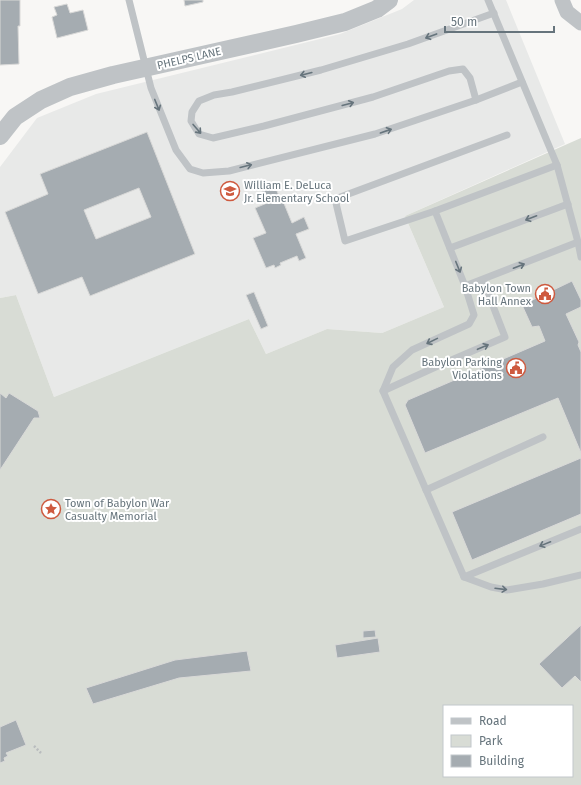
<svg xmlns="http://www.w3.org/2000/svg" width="581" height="785" font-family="'Fira Sans',sans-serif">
	<rect width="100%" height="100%" fill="#f8f7f5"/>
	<!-- built -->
	<polygon fill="#e8e9e8" points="414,0 506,0 565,144 405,216 444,307 382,333 327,329 266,354 249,319 54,397 16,295 0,298 0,167 37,118 96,94 340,34 402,9"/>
	<!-- green -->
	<path fill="#d8dcd5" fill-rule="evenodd" d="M581,138v647h-581v-487l16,-3 38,102 195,-78 17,35 61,-25 55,4 62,-26 -39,-91zM444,706h128v70h-128z"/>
	<!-- building -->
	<g fill="#a5acb1" stroke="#d9d9d8" fill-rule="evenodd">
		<polygon points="0,0 20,0 20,26 18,26 19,64 0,65"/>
		<polygon points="184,0 203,0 203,2 185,6"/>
		<polygon points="67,4 70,13 83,10 88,30 57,38 52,17 57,15 54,7"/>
		<path d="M147,132l48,122 -105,42 -8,-19 -44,17 -33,-82 43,-18 -8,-20zM139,188l12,29 -55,22 -12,-29z"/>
		<polygon points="273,181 281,201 283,201 292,223 304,217 309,229 296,234 306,258 299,261 297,256 280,263 281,265 275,268 274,265 266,268 253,238 266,233 255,208 267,203 260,186"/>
		<polygon points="572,281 581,300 581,307 566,314 579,342 578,345 581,352 581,453 558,398 425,453 405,405 408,400 545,341 539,326 532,327 522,305"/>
		<polygon points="254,292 268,326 261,329 246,295"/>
		<polygon points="0,393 6,398 9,393 38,411 40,418 34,418 0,470"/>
		<polygon points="581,458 581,514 472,560 452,512"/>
		<polygon points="581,625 581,682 575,676 562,688 539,664"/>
		<polygon points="375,630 376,637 363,638 363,631"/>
		<polygon points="378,638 380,652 337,658 335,645"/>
		<polygon points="247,651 251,671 179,678 93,704 86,688 175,660"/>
		<polygon points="16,720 26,745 6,753 8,756 4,758 5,761 0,763 0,727"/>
	</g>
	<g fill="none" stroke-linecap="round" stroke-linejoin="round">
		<!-- path -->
		<polyline stroke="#b9bcbe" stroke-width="2.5" stroke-dasharray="2 2" stroke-linecap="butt" points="34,746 41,753"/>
		<!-- service -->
		<g stroke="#bfc3c6" stroke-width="7">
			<polyline points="129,0 151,88 176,150 190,169 203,173 229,171 375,134 476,100 522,82"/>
			<polyline points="488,0 557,165 578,242 581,257"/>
			<polyline points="476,100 470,78 463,69 449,71 373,97 264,126 213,138 199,134 191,121 192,112 199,101 214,95 232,92 321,70 408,44 494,13"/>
			<polyline points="557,165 435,211 465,286 474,315 469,324 412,350 393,367 383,391 464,577 491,587 507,590 543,584 581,575"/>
			<polyline points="435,211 345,241 335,199 507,135"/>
			<polyline points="450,248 568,204"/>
			<polyline points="465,286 578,242"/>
			<polyline points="383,391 440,365 505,337 483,280"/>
			<polyline points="426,490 543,437"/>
			<polyline points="464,577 581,529"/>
		</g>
		<!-- minor -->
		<polyline stroke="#bfc3c6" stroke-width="15" points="562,0 567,12 581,23"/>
		<!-- tertiary -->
		<polyline stroke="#bfc3c6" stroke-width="18" points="0,136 15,117 41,100 70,87 113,75 296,34 345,22 377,9 389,0"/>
	</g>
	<!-- one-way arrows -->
	<defs><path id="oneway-shaft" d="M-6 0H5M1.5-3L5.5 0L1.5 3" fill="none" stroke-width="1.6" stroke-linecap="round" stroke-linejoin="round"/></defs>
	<g stroke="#66747c">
		<use href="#oneway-shaft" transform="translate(431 36) rotate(160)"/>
		<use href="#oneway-shaft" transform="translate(306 74) rotate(166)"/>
		<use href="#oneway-shaft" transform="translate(348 104) rotate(-15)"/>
		<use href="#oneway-shaft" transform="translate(157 105) rotate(68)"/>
		<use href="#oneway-shaft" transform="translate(197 129) rotate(49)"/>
		<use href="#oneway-shaft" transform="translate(386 131) rotate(-19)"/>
		<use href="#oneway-shaft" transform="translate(246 166) rotate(-14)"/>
		<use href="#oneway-shaft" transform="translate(531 218) rotate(159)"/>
		<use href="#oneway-shaft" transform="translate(519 266) rotate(-21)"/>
		<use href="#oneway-shaft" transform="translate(458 267) rotate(68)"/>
		<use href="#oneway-shaft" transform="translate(432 341) rotate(154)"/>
		<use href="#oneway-shaft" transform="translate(483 347) rotate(-23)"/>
		<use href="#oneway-shaft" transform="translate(545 544) rotate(158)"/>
		<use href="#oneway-shaft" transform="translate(501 589) rotate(7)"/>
	</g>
	<!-- icons -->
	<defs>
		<symbol id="school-ring" viewBox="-11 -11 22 22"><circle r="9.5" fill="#fff" stroke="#ce5a3f" stroke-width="1.5"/><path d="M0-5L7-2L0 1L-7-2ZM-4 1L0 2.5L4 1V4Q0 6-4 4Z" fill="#ce5a3f"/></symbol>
		<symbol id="civic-ring" viewBox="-11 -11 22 22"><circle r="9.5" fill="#fff" stroke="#ce5a3f" stroke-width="1.5"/><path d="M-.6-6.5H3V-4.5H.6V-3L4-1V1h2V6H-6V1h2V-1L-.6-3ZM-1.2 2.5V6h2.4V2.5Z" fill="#ce5a3f"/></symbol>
		<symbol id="sight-ring" viewBox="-11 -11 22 22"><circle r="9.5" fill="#fff" stroke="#ce5a3f" stroke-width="1.5"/><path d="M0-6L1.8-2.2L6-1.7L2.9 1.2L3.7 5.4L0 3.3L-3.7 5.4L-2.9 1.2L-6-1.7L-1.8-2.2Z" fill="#ce5a3f"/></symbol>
	</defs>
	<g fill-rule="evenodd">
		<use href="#school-ring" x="219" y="180" width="22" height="22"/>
		<use href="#civic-ring" x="534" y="283" width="22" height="22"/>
		<use href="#civic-ring" x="505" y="357" width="22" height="22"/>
		<use href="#sight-ring" x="40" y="498" width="22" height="22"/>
	</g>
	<g text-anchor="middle" stroke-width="4" stroke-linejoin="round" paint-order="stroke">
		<!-- street labels -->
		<g font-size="11" fill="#66747c" stroke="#fff">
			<text transform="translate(189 58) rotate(-13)" y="4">PHELPS LANE</text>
		</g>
		<!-- poi labels -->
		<g font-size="11" fill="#66747c" stroke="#fff" text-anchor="start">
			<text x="244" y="189">William E. DeLuca<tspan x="244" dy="13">Jr. Elementary School</tspan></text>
			<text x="531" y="292" text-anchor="end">Babylon Town<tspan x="531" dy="13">Hall Annex</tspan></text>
			<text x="502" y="366" text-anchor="end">Babylon Parking<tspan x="502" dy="13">Violations</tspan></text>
			<text x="65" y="507">Town of Babylon War<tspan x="65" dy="13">Casualty Memorial</tspan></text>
		</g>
	</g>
	<!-- legend -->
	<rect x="443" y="705" width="130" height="72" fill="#ffffff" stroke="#c2c7cb"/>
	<rect x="451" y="718" width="20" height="6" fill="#bfc3c6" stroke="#c2c7cb"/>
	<text x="479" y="725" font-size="12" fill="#66747c">Road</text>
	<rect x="451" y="735" width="20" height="12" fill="#d8dcd5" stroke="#c2c7cb"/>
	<text x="479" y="745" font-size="12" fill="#66747c">Park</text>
	<rect x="451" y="755" width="20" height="12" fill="#a5acb1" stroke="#c2c7cb"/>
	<text x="479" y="765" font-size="12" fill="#66747c">Building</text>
	<!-- scale -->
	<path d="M445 26v6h109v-6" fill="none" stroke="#66747c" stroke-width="2"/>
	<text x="451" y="26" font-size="12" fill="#66747c" stroke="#ffffff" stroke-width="3" paint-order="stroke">50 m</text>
</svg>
